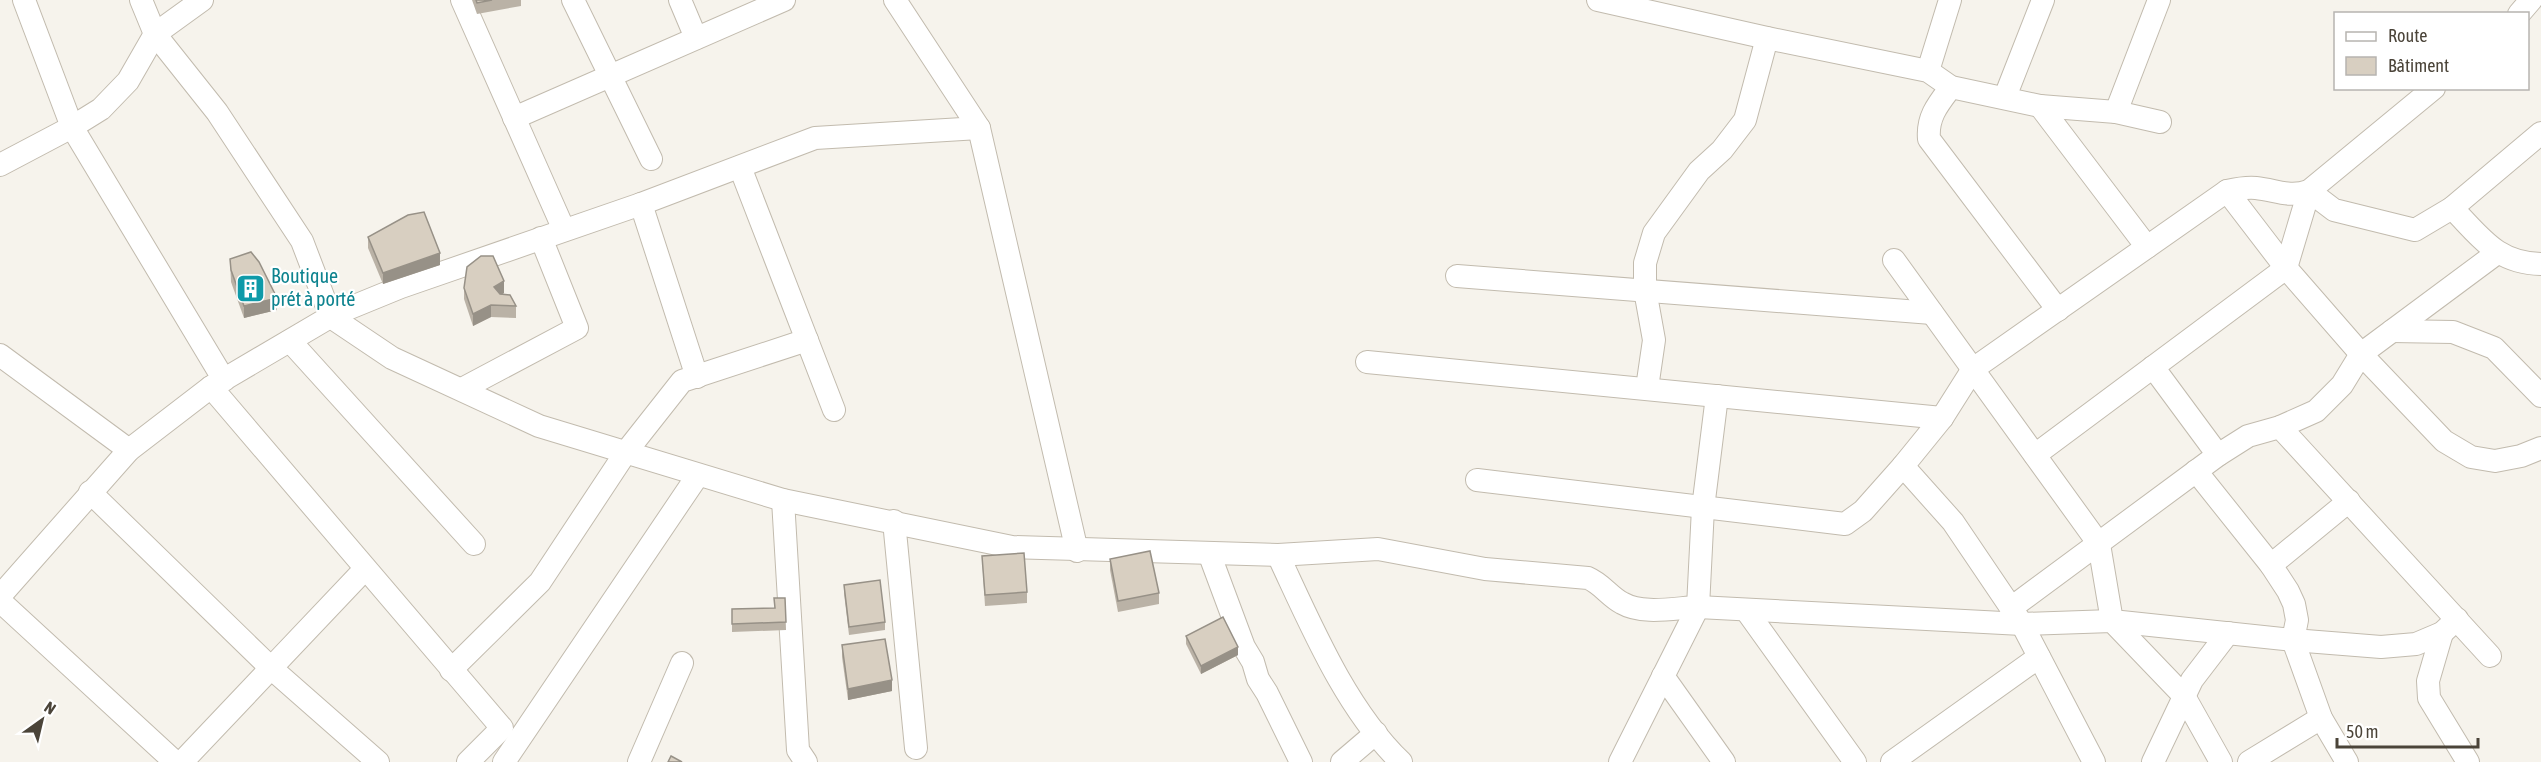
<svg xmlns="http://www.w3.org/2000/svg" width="2541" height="762" font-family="'Asap Condensed',sans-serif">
	<rect width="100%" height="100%" fill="#f6f3ec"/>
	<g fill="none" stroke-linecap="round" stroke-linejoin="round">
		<defs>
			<g id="minor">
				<polyline points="24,0 72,127 224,380"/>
				<path d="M141,0l14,34 62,78 85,129 29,76 61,41 147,68 244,74 229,47 266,8 100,-6 107,20 103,9c14,6 21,18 34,25 21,12 52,5 76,4l324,17 90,-3 72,75 37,66"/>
				<polyline points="462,0 564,230"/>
				<polyline points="573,0 651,159"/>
				<polyline points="680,0 696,38"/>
				<polyline points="895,0 979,128 1077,551"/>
				<polyline points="1598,0 1767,38 1928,71 1951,87 2040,106 2116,112 2160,122"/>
				<polyline points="2519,14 2531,0"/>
				<polyline points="1928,71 1950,0"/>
				<path d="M1951,87c-13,17 -24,30 -22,52l129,171"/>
				<polyline points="2005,97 2043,0"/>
				<polyline points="2040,106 2147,247"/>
				<polyline points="2116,112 2159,0"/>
				<polyline points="514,118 784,0"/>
				<polyline points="0,165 72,127 101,109 128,81 155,34 202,0"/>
				<polyline points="740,167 834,410"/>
				<polyline points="2227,191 2286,268 2361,354 2444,441 2471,457 2495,461 2521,456 2541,448"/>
				<polyline points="641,204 697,377"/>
				<path d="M2452,208c29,29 44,55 89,56"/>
				<polyline points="1894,260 2099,544 2112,621 2293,640 2381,647 2416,644 2442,633 2457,619"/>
				<polyline points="1457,276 1932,313"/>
				<polyline points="2392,331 2453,332 2494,348 2541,396"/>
				<polyline points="290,341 474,544"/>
				<polyline points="0,355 129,450"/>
				<polyline points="1367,362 1942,418"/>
				<polyline points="2153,367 2218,455"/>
				<polyline points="211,387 502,728 468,762"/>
				<polyline points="1647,388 1654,340 1645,290 1645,263 1654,233 1699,171 1722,150 1745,120 1767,38"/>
				<polyline points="462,389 577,328 541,238"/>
				<polyline points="2280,427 2490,656"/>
				<polyline points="2035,455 2286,268 2309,191 2334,210 2415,230 2452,208 2541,133"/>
				<polyline points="2196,471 2271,565 2288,591 2294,604 2297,620 2293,640 2321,718 2347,762"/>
				<polyline points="1477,480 1845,524 1863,511 1903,466"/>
				<polyline points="90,492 271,668 378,762"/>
				<polyline points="783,500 798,750 806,762"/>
				<polyline points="894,521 916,748"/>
				<polyline points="1209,553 1244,647 1253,662 1258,679 1267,693 1301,762"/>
				<path d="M1278,555c33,70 67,153 123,207"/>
				<polyline points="2271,565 2349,501"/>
				<polyline points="0,596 129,450 211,387 335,314 401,287 641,204 815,138 979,128"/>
				<polyline points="0,601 175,762"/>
				<polyline points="2011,608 2218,455 2248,436 2280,427 2316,411 2342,385 2361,354 2497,253"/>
				<polyline points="1746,610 1855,762"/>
				<polyline points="2442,633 2428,681 2429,698 2468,762"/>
				<polyline points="451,670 540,582 626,452 682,381 807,340"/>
				<polyline points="1663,676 1724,762"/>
				<polyline points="182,762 365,569"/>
				<polyline points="504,762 698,475"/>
				<polyline points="639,762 682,663"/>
				<polyline points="1342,762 1376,733"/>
				<polyline points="1620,762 1698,607 1703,508 1717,396"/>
				<polyline points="1892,762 2039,657"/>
				<path d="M2094,762l-72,-138 -69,-102 -50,-56 39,-48 31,-49 254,-178c9,-2 19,-4 29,-3 20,2 33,10 53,3l125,-103"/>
				<polyline points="2153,762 2192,680 2228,633"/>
				<polyline points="2249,762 2321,718"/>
			</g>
		</defs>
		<!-- minor casing -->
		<use href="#minor" stroke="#c2bbae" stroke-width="24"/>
		<!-- minor -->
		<use href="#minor" stroke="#fff" stroke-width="22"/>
	</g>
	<!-- wall -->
	<g fill="#bab2a6">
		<polygon points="472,0 521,0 521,6 477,14"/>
		<polygon points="368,237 440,265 383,284 368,248"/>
		<polygon points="230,259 277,310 244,318 231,282"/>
		<polygon points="464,288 504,293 501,295 516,306 516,318 491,317 473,326 464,299"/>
		<polygon points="982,556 1027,592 1027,603 985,606"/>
		<polygon points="1110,559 1159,593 1159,604 1118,612 1110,570"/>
		<polygon points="844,585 885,622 885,630 849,635 844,593"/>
		<polygon points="785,598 786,630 732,632 732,609 774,608"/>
		<polygon points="1186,636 1238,655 1201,674 1186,644"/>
		<polygon points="842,645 892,691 848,700 842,657"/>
	</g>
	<!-- shaded-wall -->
	<g fill="#979187">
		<polygon points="440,253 440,265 383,284 383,273"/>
		<polygon points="504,281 504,293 494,299 494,287"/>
		<polygon points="277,298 277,310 244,318 244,306"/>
		<polygon points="491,305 491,317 473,326 473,314"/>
		<polygon points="1238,647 1238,655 1201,674 1201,666"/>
		<polygon points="892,680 892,691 848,700 848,689"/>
	</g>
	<!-- building -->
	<g fill="#d8cfc1" stroke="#979187" stroke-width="1.5">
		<polygon points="476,0 492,0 477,3"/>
		<polygon points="424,212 440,253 383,273 368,237 408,215"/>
		<polygon points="251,252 259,262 277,298 244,306 231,270 230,259"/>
		<polygon points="481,256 493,256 504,281 494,287 500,294 510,295 516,306 491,305 473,314 464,288 467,267"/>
		<polygon points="1150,551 1159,593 1118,601 1110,559"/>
		<polygon points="1024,553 1027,592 985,595 982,556"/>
		<polygon points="880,580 885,622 849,627 844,585"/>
		<polygon points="774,598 785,598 786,622 732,624 732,609 775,608"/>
		<polygon points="1223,617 1238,647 1201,666 1186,636"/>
		<polygon points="885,639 892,680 848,689 842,645"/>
		<polygon points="671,756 682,762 668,762"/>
	</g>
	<!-- icons -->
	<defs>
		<symbol id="building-square" viewBox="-11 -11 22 22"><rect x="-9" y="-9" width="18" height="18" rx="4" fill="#0f9aa8" stroke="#fff"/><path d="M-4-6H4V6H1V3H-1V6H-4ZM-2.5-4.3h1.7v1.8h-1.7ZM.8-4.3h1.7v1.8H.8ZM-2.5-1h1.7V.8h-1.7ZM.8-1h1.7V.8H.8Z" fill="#fff"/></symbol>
	</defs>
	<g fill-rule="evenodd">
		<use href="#building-square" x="234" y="272" width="33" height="33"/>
	</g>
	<g text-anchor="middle" stroke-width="4.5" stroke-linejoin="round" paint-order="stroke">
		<!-- culture labels -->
		<g font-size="20" fill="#0d838f" stroke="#fff" text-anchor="start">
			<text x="271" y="283">Boutique<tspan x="271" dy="23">prét à porté</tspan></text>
		</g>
	</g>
	<!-- legend -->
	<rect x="2334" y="12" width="195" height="78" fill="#ffffff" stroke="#b7b4b0" stroke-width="1.5"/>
	<rect x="2346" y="32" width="30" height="9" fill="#ffffff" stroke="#b7b4b0" stroke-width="1.5"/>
	<text x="2388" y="42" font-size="18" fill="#4b4439">Route</text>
	<rect x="2346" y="57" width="30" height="18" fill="#d8cfc1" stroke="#b7b4b0" stroke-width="1.5"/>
	<text x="2388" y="72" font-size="18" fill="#4b4439">Bâtiment</text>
	<!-- north arrow -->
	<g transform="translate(42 720) rotate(34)" stroke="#ffffff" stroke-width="4.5" paint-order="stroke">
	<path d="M0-4.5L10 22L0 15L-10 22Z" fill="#4b4439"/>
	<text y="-9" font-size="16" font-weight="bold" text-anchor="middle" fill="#4b4439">N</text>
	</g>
	<!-- scale -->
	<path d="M2337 738v9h141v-9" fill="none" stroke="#4b4439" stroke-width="3"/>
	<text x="2346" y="738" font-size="18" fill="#4b4439" stroke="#ffffff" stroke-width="4.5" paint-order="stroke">50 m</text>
</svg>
